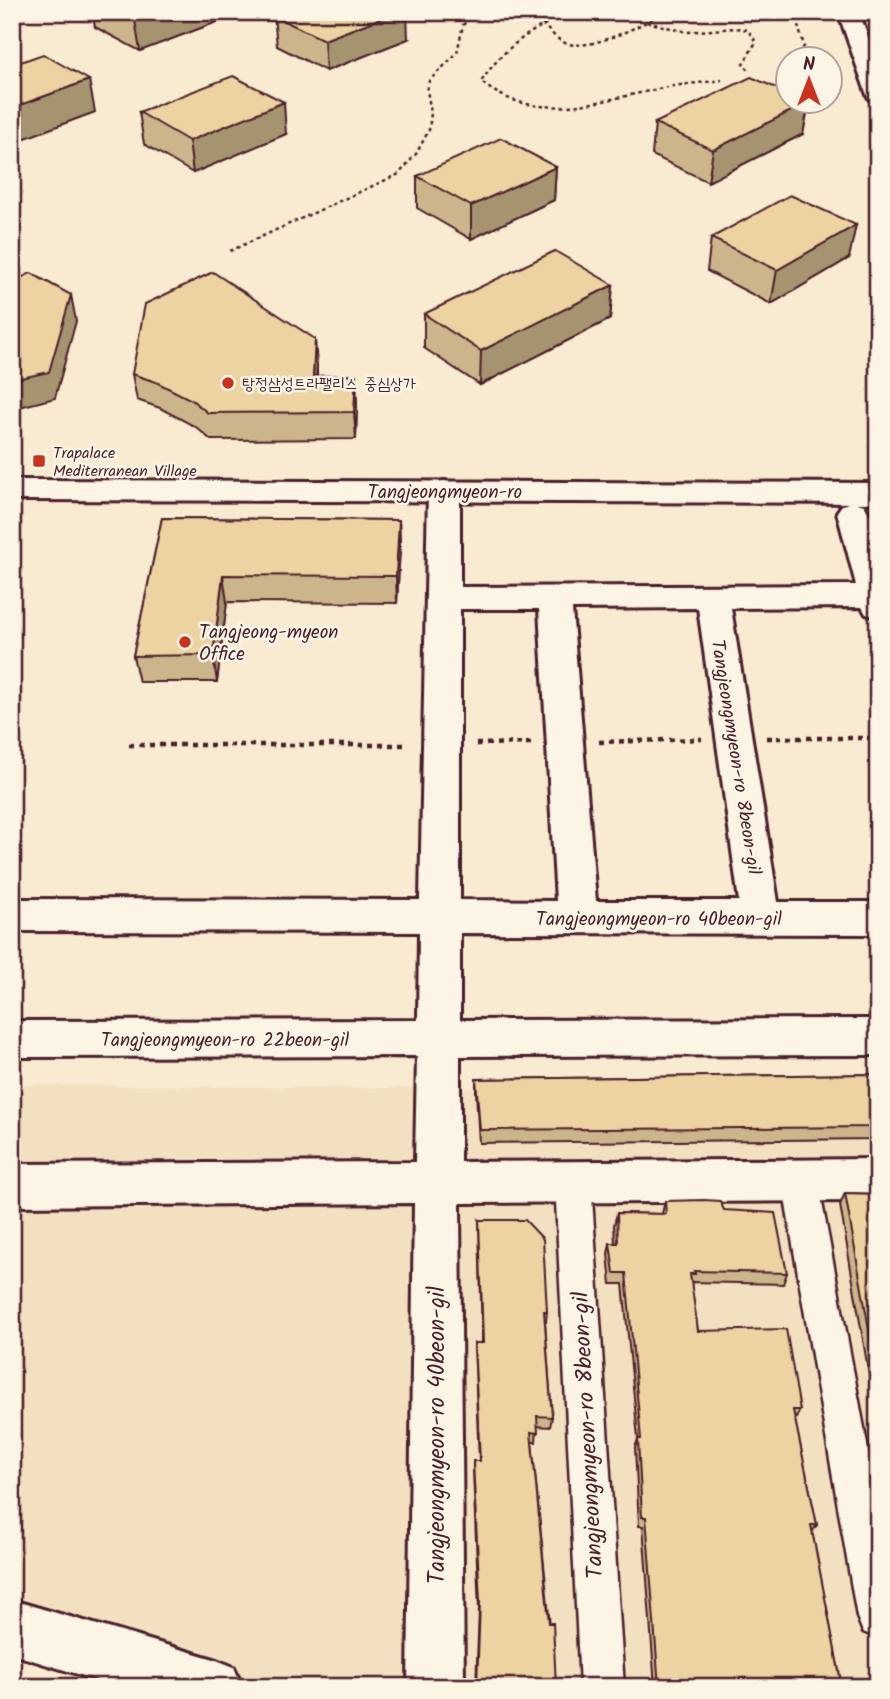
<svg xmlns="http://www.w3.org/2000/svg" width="890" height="1699" font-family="Kalam,'Poor Story',sans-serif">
	<rect width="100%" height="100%" fill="#f8ebd1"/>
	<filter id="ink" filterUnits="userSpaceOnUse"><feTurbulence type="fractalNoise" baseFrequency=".0143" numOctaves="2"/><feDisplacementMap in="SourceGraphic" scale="14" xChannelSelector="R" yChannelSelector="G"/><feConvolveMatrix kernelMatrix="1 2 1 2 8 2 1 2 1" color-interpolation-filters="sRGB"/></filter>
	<g filter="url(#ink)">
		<!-- built -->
		<polygon fill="#f2e0c0" points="12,1085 878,1092 878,1687 240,1687 12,1617"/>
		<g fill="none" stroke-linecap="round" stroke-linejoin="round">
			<defs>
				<g id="pedestrian">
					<polygon points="800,1165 812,1170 818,1181 878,1503 878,1638 863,1632 857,1617 782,1181 788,1170"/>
					<polygon points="573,1166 585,1171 591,1182 624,1687 580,1687 555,1182 561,1171"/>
				</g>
				<g id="minor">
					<path d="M444,481l11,3 5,7v96l396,-2 -19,-73 5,-7 11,-3 11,3c21,31 14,76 14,112l-12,-3 -4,-7 -131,1 47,294h100v32l-418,-1v87l418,-1v36l-418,1v106l418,-3v42l-418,2 4,484h-56l6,-484 -402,3v-42l403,-2 2,-106 -405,1v-36l406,-1 1,-88 -407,-1v-32l408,1 8,-409 5,-7zM698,608l41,293h-143l-24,-292zM460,609h79l17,292 -96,-1z"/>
					<polygon points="12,1600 214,1659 234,1667 242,1687 120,1687 12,1654"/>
				</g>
				<polygon id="tertiary" points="838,12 859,12 878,64 878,102 870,100 867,95"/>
				<polygon id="secondary" points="12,480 878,483 878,503 12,500"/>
			</defs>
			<!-- pedestrian casing -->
			<use href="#pedestrian" stroke="#4a1f2b" stroke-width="5"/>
			<!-- minor casing -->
			<use href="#minor" stroke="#4a1f2b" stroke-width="6"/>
			<!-- tertiary casing -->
			<use href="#tertiary" stroke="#4a1f2b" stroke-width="6"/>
			<!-- secondary casing -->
			<use href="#secondary" stroke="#4a1f2b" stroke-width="6"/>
			<!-- path-far1 -->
			<g stroke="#4a1f2b" stroke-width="2.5" stroke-dasharray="3.5 3.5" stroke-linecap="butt">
				<path d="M572,12c-38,15 -69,35 -91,70 55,44 119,18 182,6 19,-4 39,-5 59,-8"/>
				<polyline points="794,12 804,46 798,60"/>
				<polyline points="647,22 687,32 736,28 748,30 756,42 743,64 750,71"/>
				<path d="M542,24c6,5 13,14 21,18 24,12 79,-17 102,-30"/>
				<polyline points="230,251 399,174 416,154 429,130 431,113 427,90 429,81 457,53 463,25 476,12"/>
			</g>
			<!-- path -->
			<g stroke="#4a1f2b" stroke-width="4.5" stroke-dasharray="5 5" stroke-linecap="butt">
				<polyline points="767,738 878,738"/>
				<polyline points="599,742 702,739"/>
				<polyline points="476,744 531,743"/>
				<polyline points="129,745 408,745"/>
			</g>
			<!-- pedestrian -->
			<use href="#pedestrian" fill="#fcf5e5" fill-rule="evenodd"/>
			<!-- minor -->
			<use href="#minor" fill="#fcf5e5" fill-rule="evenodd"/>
			<!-- tertiary -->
			<use href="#tertiary" fill="#fcf5e5" fill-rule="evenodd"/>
			<!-- secondary -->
			<use href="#secondary" fill="#fcf5e5" fill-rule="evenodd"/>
		</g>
		<!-- wall -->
		<g fill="#ccb58b" stroke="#4a1f2b" stroke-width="2">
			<polygon points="92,12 221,12 222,20 140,51 95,27"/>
			<polygon points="274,16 408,39 326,71 277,46"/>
			<polygon points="809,102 803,134 708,182 652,155 655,123"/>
			<polygon points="139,112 286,134 193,173 144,144"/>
			<polygon points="556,167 554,200 471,239 417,208 417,176"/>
			<polygon points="711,238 849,258 771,304 707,271"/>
			<polygon points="613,285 610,319 480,385 424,348 424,314"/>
			<polygon points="317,365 317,376 357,402 356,439 211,440 196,427 160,408 137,400 132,374"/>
			<polygon points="162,518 399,520 400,546 397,603 227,602 217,682 139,682 133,656"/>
			<polygon points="878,1074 878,1139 479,1143 476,1092 476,1079"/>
			<polygon points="845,1193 878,1194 878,1428 840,1205"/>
			<polygon points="665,1201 724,1210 787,1273 783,1284 692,1282 691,1284 698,1331 800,1410 795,1420 817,1525 812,1532 842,1687 655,1687 643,1526 639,1526 635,1448 638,1439 623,1284 611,1284 608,1254 610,1243 615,1243 614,1225 617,1213 662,1214"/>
			<polygon points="479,1220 547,1311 546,1322 545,1322 552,1417 550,1427 537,1426 536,1442 532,1442 556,1687 476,1687 479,1610 473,1470 473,1461 479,1461 474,1343 482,1343"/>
		</g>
		<!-- shaded-wall -->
		<g fill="#a69471" stroke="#4a1f2b" stroke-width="2">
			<polygon points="156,12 221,12 222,20 140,51 135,20"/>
			<polygon points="397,12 407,12 408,39 326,71 324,40"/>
			<polygon points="89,80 95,112 12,143 12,108"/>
			<polygon points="284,102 286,134 193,173 189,141"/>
			<polygon points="809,102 803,134 708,182 713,150"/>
			<polygon points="556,167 554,200 471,239 471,206"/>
			<polygon points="856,225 849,258 771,304 777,270"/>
			<polygon points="613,285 610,319 480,385 481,351"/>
			<polygon points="71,295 76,321 55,398 12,409 12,380"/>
			<polygon points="315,339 317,365 315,402 313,376"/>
			<polygon points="356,375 357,402 356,439 354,412"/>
			<polygon points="399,520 400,546 397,603 396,576"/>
			<polygon points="223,575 227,602 217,682 213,655"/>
		</g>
		<!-- building -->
		<g fill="#edd3a2" stroke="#4a1f2b" stroke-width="2">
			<polygon points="121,12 156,12 135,20"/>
			<polygon points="284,12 397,12 324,40 274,16"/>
			<polygon points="43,54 89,80 12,108 12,65"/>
			<polygon points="233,76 284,102 189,141 139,112"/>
			<polygon points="751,77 788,93 788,102 809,102 713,150 655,123"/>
			<polygon points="501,138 556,167 471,206 417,176"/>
			<polygon points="790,195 856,225 777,270 711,238"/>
			<polygon points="555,251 613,285 481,351 424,314"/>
			<polygon points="213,272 315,339 313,376 356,375 354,412 208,413 192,400 156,382 132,374 145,304"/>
			<polygon points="31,273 71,295 49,372 12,380 12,282"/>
			<polygon points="162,518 399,520 396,576 223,575 213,655 133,656"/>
			<polygon points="878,1074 878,1127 480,1130 476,1079"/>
			<polygon points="845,1193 878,1194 878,1380"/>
			<polygon points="704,1200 720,1201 724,1210 775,1213 787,1273 694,1271 695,1274 690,1274 698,1331 786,1329 800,1410 793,1410 817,1525 811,1525 842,1687 659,1687 646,1517 642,1517 638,1439 641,1439 626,1273 614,1273 610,1243 618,1243 617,1213 666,1214 665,1201"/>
			<polygon points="479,1220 525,1220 543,1239 547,1311 544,1311 552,1417 537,1416 538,1433 531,1432 549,1623 553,1623 556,1687 492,1687 477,1685 480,1602 473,1461 480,1461 474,1343 483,1343"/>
		</g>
	</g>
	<!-- markers -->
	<g fill="#c8321e" stroke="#fcf5e5" stroke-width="2.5">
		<circle cx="228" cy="383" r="7"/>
		<rect x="32" y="454" width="14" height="14" rx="3.5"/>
		<circle cx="185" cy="642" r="7"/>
	</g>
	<g text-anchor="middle" stroke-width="5" stroke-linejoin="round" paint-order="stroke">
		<!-- far-poi labels -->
		<g font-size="16" fill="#4a1f2b" stroke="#fcf5e5" text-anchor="start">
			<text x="242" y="389">탕정삼성트라팰리스 중심상가</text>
			<text x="53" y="458">Trapalace<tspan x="53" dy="18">Mediterranean Village</tspan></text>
		</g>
		<!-- street labels -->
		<g font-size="19" fill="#4a1f2b" stroke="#fcf5e5">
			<text x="445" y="498">Tangjeongmyeon-ro</text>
			<text transform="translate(737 757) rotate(81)" y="7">Tangjeongmyeon-ro 8beon-gil</text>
			<text x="659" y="925">Tangjeongmyeon-ro 40beon-gil</text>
			<text x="225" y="1046">Tangjeongmyeon-ro 22beon-gil</text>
		</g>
		<!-- poi labels -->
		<g font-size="19" fill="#4a1f2b" stroke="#fcf5e5" text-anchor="start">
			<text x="199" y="638">Tangjeong-myeon<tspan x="199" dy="22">Office</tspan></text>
		</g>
		<!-- near-street labels -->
		<g font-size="23" fill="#4a1f2b" stroke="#fcf5e5">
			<text transform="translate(436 1435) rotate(-90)" y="8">Tangjeongmyeon-ro 40beon-gil</text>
			<text transform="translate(587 1435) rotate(-93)" y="8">Tangjeongmyeon-ro 8beon-gil</text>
		</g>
	</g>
	<!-- margin -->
	<rect width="890" height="1699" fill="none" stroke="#fcf5e5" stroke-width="42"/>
	<rect x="21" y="21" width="848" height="1657" fill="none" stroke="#4a1f2b" stroke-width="2.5" filter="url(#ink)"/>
	<!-- north arrow -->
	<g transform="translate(809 80)"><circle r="33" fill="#fcf5e5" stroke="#b59f9b" stroke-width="2"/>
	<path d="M0-5L12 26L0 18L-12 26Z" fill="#c8321e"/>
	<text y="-10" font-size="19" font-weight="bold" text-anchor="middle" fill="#4a1f2b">N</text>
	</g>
</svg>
